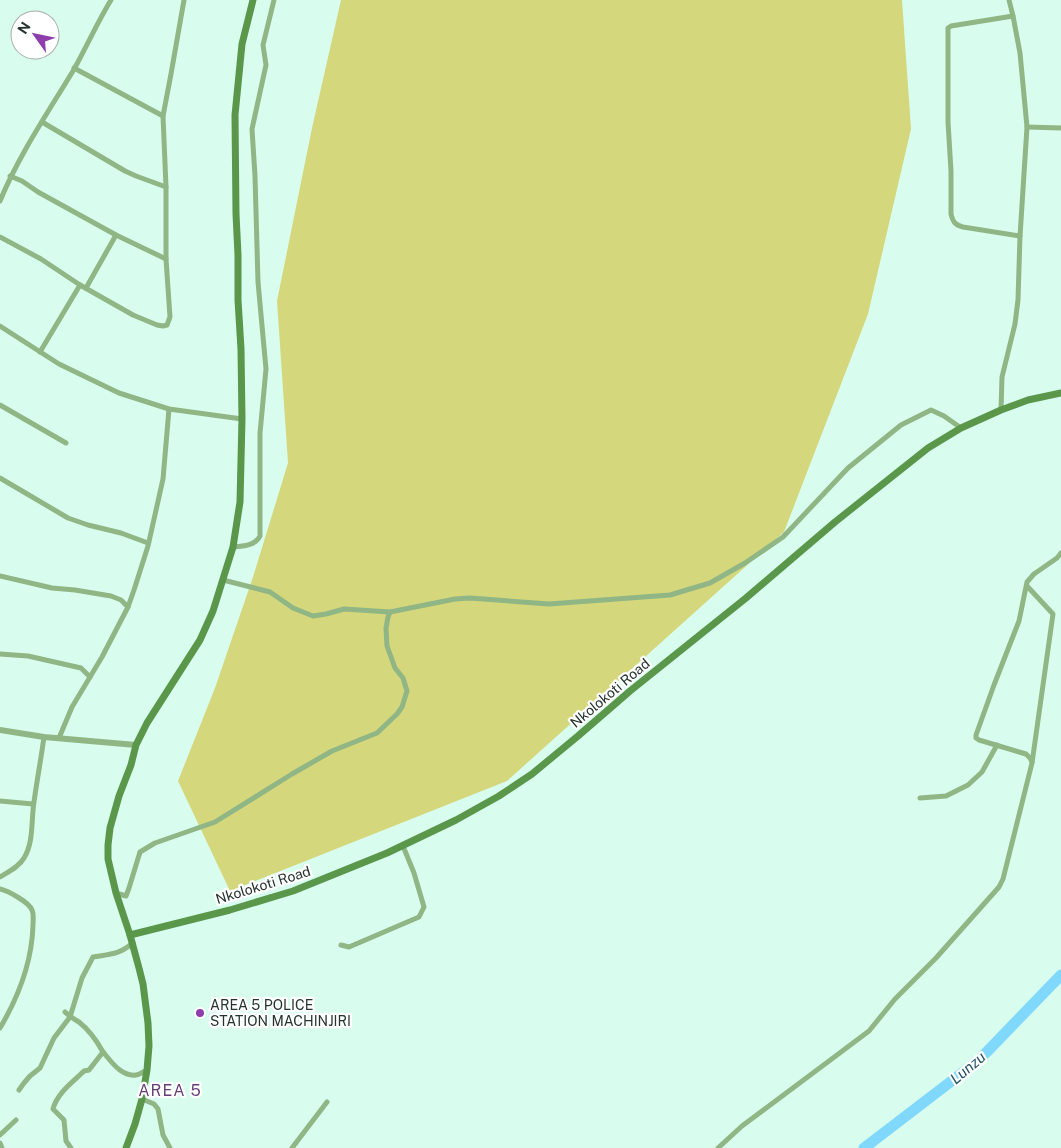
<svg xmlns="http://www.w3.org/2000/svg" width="1061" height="1148" font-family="'Public Sans',sans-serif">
	<rect width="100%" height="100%" fill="#d8fdee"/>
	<!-- green -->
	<polygon fill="#d5d77c" points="341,0 902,0 911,129 868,314 784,532 507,781 230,891 178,781 215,688 253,577 288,463 277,301 312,128"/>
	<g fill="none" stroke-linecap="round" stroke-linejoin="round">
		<!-- river -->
		<polyline stroke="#80d8fc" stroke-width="11" points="864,1148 979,1060 1061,975"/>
		<!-- minor -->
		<g stroke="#8fb684" stroke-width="5">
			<path d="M1013,16l-62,10 -3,2v94l3,49v43c2,8 4,11 12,13l57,9"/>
			<polyline points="74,68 163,116"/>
			<polyline points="42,122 125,171 136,176 166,187"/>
			<polyline points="1027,127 1061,128"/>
			<polyline points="10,176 22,181 38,192 116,235 166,259"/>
			<path d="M0,201c19,-46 47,-87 73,-130 13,-23 24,-48 38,-71"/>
			<polyline points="0,237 41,259 80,285 133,315 157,325 163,326 167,325 170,317 166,259 166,187 163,116 171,74 184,0"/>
			<polyline points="86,288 116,235"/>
			<polyline points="0,326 59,364 119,393 169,409 242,419"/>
			<polyline points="40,352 80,285"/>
			<polyline points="0,405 66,443"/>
			<polyline points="1001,410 1002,377 1015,324 1018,300 1020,236 1027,127 1020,53 1013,16 1009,0"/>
			<polyline points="0,478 68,518 88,525 121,533 148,543"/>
			<path d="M233,547c10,-1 22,-1 27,-11v-103l6,-64 -8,-87 -3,-106 -3,-47 14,-64 -3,-20 11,-45"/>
			<polyline points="0,576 52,588 75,590 111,596 121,600 128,607"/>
			<polyline points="223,580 270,592 293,608 313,616 326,614 344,609 390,612"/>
			<polyline points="0,654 28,656 81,668 90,677"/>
			<polyline points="59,738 72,707 102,657 128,607 134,590 148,546 163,479 169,409"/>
			<polyline points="1032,762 1030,758 1026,754 979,740 976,738 976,735 994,685 1019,621 1027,582 1034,574 1057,558 1061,553"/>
			<polyline points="920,798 946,796 968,785 982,772 997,745"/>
			<polyline points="0,801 33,804"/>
			<path d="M0,877c8,-5 19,-10 24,-19 10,-16 7,-38 10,-56 3,-22 7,-43 10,-65"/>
			<path d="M0,889c8,2 29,13 32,21 2,4 1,10 1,15 -1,37 -14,71 -33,103"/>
			<polyline points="116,893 126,896 129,888 140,852 155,843 215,822 292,774 332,751 377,733 397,714 402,707 407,691 403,678 395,668 387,646 386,628 388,617 390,612 455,599 470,598 549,604 670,595 710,583 745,563 783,537 848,468 901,425 931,410 944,416 961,428"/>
			<polyline points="341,945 349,947 419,917 424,907 414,873 403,846"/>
			<path d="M65,1012c5,5 9,7 14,10 10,8 18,19 24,30"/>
			<path d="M19,1090l5,-7 6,-7 10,-8 14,-30 16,-21 12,-39 11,-21c18,-3 25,-2 40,-14"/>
			<polyline points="142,1099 154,1104 158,1109 163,1135 170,1148"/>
			<polyline points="0,1135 16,1120"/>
			<polyline points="0,1143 2,1148"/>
			<path d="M71,1148l-5,-7 -2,-21 -11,-11c4,-16 20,-27 31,-38l5,-1 14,-18c8,9 18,25 33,23 3,0 8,-4 11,-5"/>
			<polyline points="292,1148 327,1102"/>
			<polyline points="718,1148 742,1126 829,1061 869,1031 895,999 936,958 999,887 1003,879 1032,763 1053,614 1027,586"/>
		</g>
		<!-- tertiary -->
		<polyline stroke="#8fb684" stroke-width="6" points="0,730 44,737 136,745"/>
		<!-- secondary -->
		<g stroke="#5b974b" stroke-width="7">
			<polyline points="130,935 230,910 293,891 387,853 456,820 499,796 532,774 578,736 630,691 746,598 835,522 928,448 961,428 1001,410 1028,400 1061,393"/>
			<polyline points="126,1148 135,1124 142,1099 147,1070 149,1046 148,1023 143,984 139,968 130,935 116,893 108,859 108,845 110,828 119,796 131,765 136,745 147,723 200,640 213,611 233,547 240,502 242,419 241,349 238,300 238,255 236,214 235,115 242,44 253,0"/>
		</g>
	</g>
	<!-- markers -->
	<circle fill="#8d3dac" stroke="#fff" stroke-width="2" cx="200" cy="1013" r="5"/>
	<g text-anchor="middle" stroke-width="4.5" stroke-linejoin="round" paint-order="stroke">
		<!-- street labels -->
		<g font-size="14" fill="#25342e" stroke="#fff">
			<text transform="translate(610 693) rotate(-40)" y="5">Nkolokoti Road</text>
			<text transform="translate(263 885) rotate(-17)" y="5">Nkolokoti Road</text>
		</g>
		<!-- poi labels -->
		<g font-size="14" fill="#25342e" stroke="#fff" text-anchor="start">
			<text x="210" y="1010">AREA 5 POLICE<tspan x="210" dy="16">STATION MACHINJIRI</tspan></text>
		</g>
		<!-- water labels -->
		<g font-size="15" font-style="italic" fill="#205164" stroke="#fff">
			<text transform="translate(968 1068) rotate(-40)" y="5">Lunzu</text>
		</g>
		<!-- quarter labels -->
		<g font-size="16" letter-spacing="1" fill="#663e76" stroke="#fff">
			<text x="170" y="1096">AREA 5</text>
		</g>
	</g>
	<!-- north arrow -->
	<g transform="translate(35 35) rotate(303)"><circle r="24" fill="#ffffff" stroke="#a8aeab"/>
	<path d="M0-4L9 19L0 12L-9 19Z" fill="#8d3dac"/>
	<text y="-8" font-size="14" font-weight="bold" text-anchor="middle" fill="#25342e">N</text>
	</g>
</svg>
